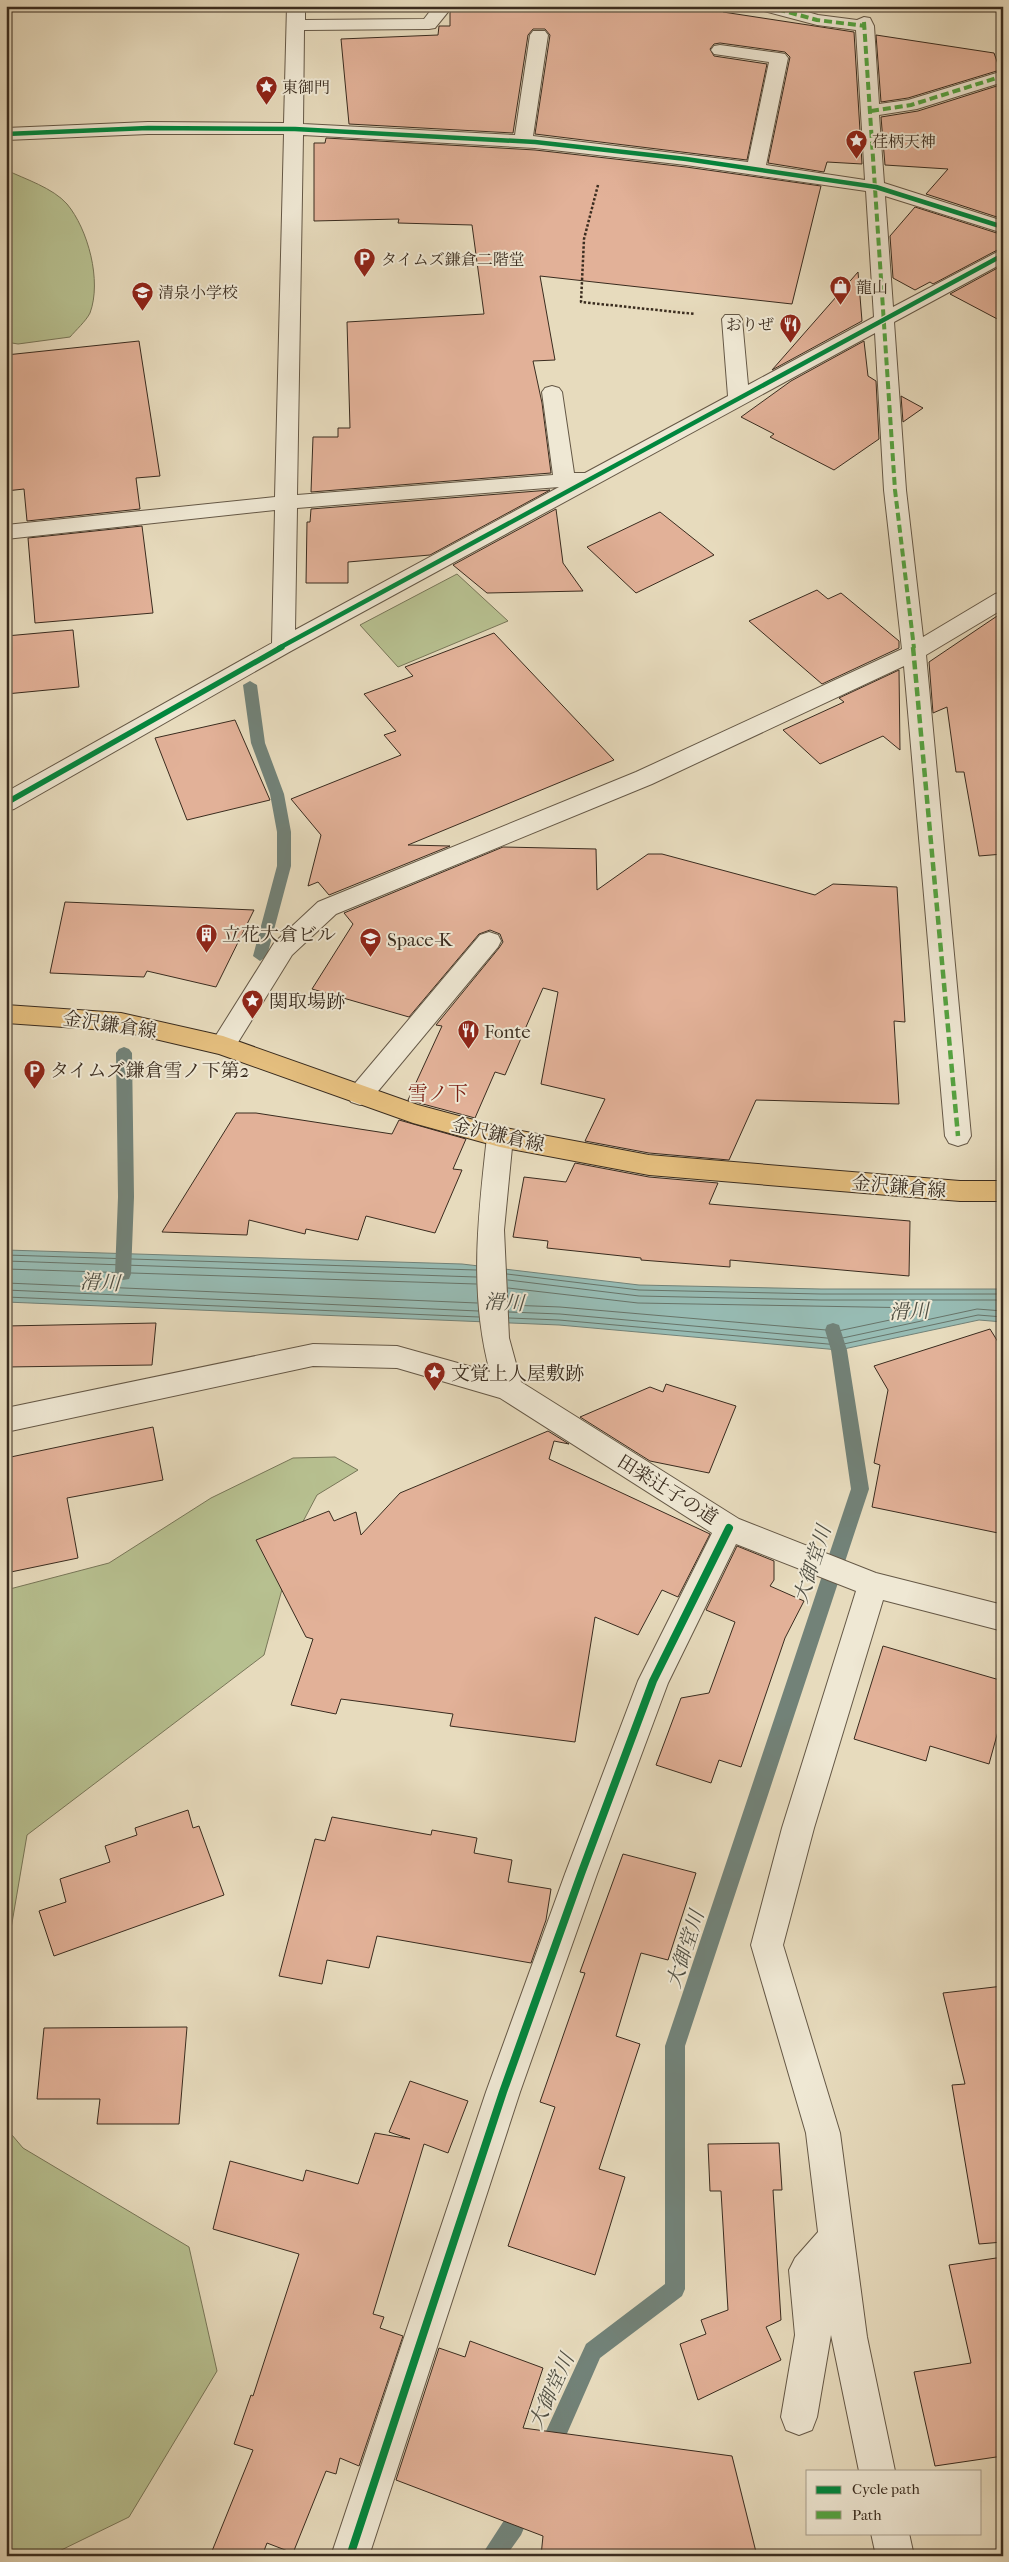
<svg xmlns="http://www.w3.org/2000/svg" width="1009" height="2562" font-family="'IM FELL French Canon','Noto Serif JP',serif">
	<rect width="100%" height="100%" fill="#e7dbbd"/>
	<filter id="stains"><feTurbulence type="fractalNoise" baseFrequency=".004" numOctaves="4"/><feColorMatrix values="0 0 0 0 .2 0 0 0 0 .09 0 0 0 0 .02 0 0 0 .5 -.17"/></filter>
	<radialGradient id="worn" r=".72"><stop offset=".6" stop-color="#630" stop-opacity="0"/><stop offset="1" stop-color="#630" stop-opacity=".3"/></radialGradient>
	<!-- green -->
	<g fill="#b7c090" stroke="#787658">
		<path d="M6,170c19,9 47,18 61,34 21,25 35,77 23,109 -4,8 -14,17 -20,24l-52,7 -12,-2z"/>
		<polygon points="457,574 508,621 398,667 360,625"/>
		<polygon points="335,1457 358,1470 317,1495 298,1531 264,1655 27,1835 6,1958 6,1590 109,1563 211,1498 293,1458"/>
		<polygon points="6,2128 23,2148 189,2247 217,2371 129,2517 49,2556 6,2556"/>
	</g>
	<!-- water -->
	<polygon fill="#97bbb3" stroke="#728278" points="6,1250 462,1264 639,1285 821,1289 1003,1289 1003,1322 979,1320 839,1350 559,1325 6,1302"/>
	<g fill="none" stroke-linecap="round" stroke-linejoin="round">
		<!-- shore -->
		<g stroke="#687469" stroke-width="1">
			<polyline points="6,1255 476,1270"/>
			<polyline points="6,1261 476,1277"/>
			<polyline points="6,1269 476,1284"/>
			<polyline points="507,1274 639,1290 821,1294 1003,1294"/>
			<polyline points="508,1280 639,1296 821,1300 1003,1300"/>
			<polyline points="6,1283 477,1303"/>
			<polyline points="508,1288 638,1303 922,1308 925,1310 923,1313 838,1331 560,1307 509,1305"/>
			<polyline points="6,1290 478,1311"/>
			<polyline points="6,1297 479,1317"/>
			<polyline points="509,1312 560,1314 838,1339 977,1309 1003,1311"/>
			<polyline points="509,1318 559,1320 839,1345 978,1315 1003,1317"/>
		</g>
		<!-- stream -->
		<g fill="#728278" fill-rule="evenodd">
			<polygon points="250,681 257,685 265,743 284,794 291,832 291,866 267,956 260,961 253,956 277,866 277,832 270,794 251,743 243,685"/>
			<polygon points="124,1047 129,1049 132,1053 134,1197 131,1274 129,1279 123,1280 117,1279 115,1274 118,1197 116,1053 119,1049"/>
			<polygon points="833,1323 839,1325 847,1350 869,1489 685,2046 685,2289 682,2296 600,2358 555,2461 547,2464 539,2461 536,2453 586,2344 665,2284 665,2046 851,1489 831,1350 825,1330 827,1325"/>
			<polygon points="523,2494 531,2497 534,2505 521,2535 506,2556 481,2556 505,2519 515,2497"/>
		</g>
	</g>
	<!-- building -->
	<g fill="#e2b198" stroke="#3a2c1f">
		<polygon points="454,6 725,6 723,12 854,32 862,164 827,162 824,172 768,163 790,57 785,52 720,43 714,44 710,49 714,56 767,64 747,160 535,134 550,35 545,29 533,29 528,35 513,133 349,124 341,39 438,35 439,26 450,26 450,13"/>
		<polygon points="876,35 994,53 1000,70 908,98 881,102"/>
		<polygon points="1003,84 1003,219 926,194 948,169 885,165 881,117 918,111"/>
		<polygon points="326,138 535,150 686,167 821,186 792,304 540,276 555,360 533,361 542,403 551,473 311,492 313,437 338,437 338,428 350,428 347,322 484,314 472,225 398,223 399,219 314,221 314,143 325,143"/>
		<polygon points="915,207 1003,235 1003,247 933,284 930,282 915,290 893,278 890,236"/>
		<polygon points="1003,265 1003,322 950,294"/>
		<polygon points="858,272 862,321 772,370"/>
		<polygon points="139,341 160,476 136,478 140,509 27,521 24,489 6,491 6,355"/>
		<polygon points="864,341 868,376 876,381 879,439 834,470 770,437 774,434 741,417 791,381"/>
		<polygon points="901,396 923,408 903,422"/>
		<polygon points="550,490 430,555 348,562 348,583 306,583 307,522 310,522 311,509"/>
		<polygon points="556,509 563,563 583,591 487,593 453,565"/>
		<polygon points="660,512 714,555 636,593 587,547"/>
		<polygon points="142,526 153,613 35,623 28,538"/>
		<polygon points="817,590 828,599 841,593 899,641 899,648 822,684 749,621"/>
		<polygon points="1003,612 1003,854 979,856 964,772 956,772 947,707 933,713 929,662"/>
		<polygon points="73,630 79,687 6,694 6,636"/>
		<polygon points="494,633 614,760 408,845 450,846 329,895 318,882 308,886 321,835 291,799 401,755 384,735 396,731 364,694 413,676 405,667"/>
		<polygon points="899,670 900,750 883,736 820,764 783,730 844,702 839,698"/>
		<polygon points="235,720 270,800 187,820 155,738"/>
		<polygon points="503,847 596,849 597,890 648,854 662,854 815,895 833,884 897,887 905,1022 894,1021 899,1104 756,1100 729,1160 649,1153 585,1141 605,1099 541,1084 558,992 543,988 505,1075 495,1072 475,1118 408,1100 442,1026 436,1025 499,948 503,942 500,934 490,930 479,934 409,1017 312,989 353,924 344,913"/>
		<polygon points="65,902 254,910 216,987 147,971 144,977 50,973"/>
		<polygon points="236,1113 256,1113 392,1134 399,1120 466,1139 453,1169 462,1170 435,1233 366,1216 358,1240 306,1229 305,1234 249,1220 247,1235 162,1232"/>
		<polygon points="575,1163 649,1177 718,1183 709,1204 910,1221 909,1276 730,1260 730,1267 641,1260 641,1258 547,1248 548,1241 513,1237 524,1177 566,1182"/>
		<polygon points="156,1323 152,1365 6,1367 6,1326"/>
		<polygon points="990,1329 1003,1350 1003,1534 872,1507 880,1465 874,1463 888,1390 874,1366"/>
		<polygon points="666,1384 736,1406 709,1473 650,1461 580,1417 650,1387 663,1392"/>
		<polygon points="153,1427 163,1480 67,1498 78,1558 6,1573 6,1458"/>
		<polygon points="548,1431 569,1444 554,1441 549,1459 710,1534 678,1597 662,1590 638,1635 595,1617 575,1742 450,1726 453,1714 341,1699 336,1714 291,1705 313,1639 306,1637 256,1540 329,1511 334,1521 356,1512 361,1535 400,1493"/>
		<polygon points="737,1546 774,1561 774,1580 770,1586 804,1601 785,1638 741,1767 719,1760 711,1783 656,1765 681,1698 709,1693 735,1622 706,1610"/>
		<polygon points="883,1646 1003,1681 1003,1713 989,1764 930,1746 926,1761 854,1739"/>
		<polygon points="188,1810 193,1828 199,1826 224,1895 54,1956 39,1911 66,1902 60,1879 110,1862 105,1846 137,1835 135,1828"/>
		<polygon points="332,1817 431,1835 432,1830 477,1838 474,1853 512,1860 508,1882 551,1889 546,1920 531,1963 377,1936 369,1968 327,1960 322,1984 279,1976 315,1839 325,1841"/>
		<polygon points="623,1854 696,1873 668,1960 641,1953 616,2036 640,2044 599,2169 625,2177 595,2275 508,2246 555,2107 540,2102 585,1973 580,1972"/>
		<polygon points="1003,1986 1003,2242 979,2244 952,2085 965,2084 943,1993"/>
		<polygon points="187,2027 179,2124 97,2124 100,2099 37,2099 44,2028"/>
		<polygon points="410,2081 468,2101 448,2153 424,2144 373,2314 384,2317 380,2328 403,2336 359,2466 340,2458 336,2474 326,2471 293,2553 267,2543 262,2556 210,2556 253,2450 234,2444 251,2395 253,2396 299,2254 213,2229 230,2161 303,2181 306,2170 358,2184 375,2133 410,2139 389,2132"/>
		<polygon points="779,2143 782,2190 773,2190 781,2320 766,2327 781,2360 698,2400 680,2344 706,2334 701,2320 728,2310 721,2191 710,2191 708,2144"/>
		<polygon points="1003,2257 1003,2456 935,2466 914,2372 971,2363 949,2265"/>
		<polygon points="470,2341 543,2368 523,2428 732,2456 757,2556 541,2556 543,2536 396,2480 439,2348 465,2357"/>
	</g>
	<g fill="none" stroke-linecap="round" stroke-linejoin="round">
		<defs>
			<g id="minor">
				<path d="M287,6h18v14l119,-1 10,-13 18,1 -17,21 -6,1 -125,1 -1,94 212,11 15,-100 3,-4h12l3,4 -15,101 215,26 21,-100 -55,-8 -3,-4 3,-4 6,-1 59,8 6,1 3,4 -22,107 99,15 -9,-150 -39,-5 -57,-15 -3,-4h30l31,9 39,5 7,-3 6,1 4,8 5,78 29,-4 95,-29v11l-86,27 -38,6 5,68 119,38v12l-118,-37 8,111 110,-58v14l-109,59 12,168 17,147 72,-43 8,-2v17l-77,46 45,481 -4,7 -9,3 -9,-3 -4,-7 -41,-470 -252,118 -316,130 -44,41 -60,97 -9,2 -9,-2 -4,-7 64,-102 44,-41 318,-130 266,-123 -18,-159 -9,-157 -584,318 -277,158 -8,2v-19l266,-149 3,-133 -269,29v-14l269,-28 9,-363h-136l-142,6v-12l142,-6 136,1zM303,135l232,13 151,17 180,26 8,126 -126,68 -6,-66 -3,-4h-14l-3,4 6,77 -143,77h-11l-12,-81 -3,-4 -7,-2 -7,2 -3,4 11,83 -256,20zM559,487l-264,143 2,-122z"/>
				<polygon points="489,932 498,935 501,941 498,947 369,1102 360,1105 351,1102 347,1095 351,1088 480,935"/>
				<path d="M500,1127l9,3 4,7 -9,93 5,108 12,44 218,137 137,54 127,32v26l-120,-31 -69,228 -31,117 57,188 27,204 28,134h-36l-28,-136 -14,82 -5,13 -13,5 -13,-5 -5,-13 14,-82 -6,-65 6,-12 23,-26 -12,-99 -55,-188 31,-117 74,-237 -120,-47 -68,139 -71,191 -77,218 -151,464h-38l155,-464 79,-218 73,-193 74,-148 -212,-135 -103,-30 -84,-2 -307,66v-24l307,-64 84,2 93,26c-21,-77 -12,-157 -3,-235l4,-7z"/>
				<polygon points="871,2533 909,2533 914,2556 876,2556"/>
			</g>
			<polygon id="major" points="6,1005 121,1013 223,1036 418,1105 500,1127 649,1155 960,1181 1003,1181 1003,1201 960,1201 649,1175 500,1147 413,1123 219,1054 121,1031 6,1023"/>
		</defs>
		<!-- minor casing -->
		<use href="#minor" stroke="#655846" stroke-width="2"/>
		<!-- major casing -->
		<use href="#major" stroke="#3a2c1f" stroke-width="2"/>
		<!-- path -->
		<polyline stroke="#3a2c1f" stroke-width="2.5" stroke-dasharray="2.5 2" stroke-linecap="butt" points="598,185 584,239 581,302 695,314"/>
		<!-- minor -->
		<use href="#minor" fill="#efe8d4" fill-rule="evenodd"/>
		<!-- major -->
		<use href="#major" fill="#e4be7e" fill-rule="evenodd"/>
		<!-- quiet-far1 -->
		<g stroke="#54a441" stroke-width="4" stroke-dasharray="8 4" stroke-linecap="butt">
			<polyline points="766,6 817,20 865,26"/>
			<polyline points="864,22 895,490 914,648"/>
			<polyline points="871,111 911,105 1003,76"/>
		</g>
		<!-- quiet -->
		<polyline stroke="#54a441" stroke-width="4.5" stroke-dasharray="9 4.5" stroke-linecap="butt" points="913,647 958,1136"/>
		<defs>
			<g id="cycleway-far2">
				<polyline points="6,134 148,128 295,129 535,142 686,159 876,187 1003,227"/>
				<polyline points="279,648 1003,255"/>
			</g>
			<polyline id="cycleway-far1" points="6,803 282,647"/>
			<polyline id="cycleway" points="350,2556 503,2092 581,1874 653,1681 729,1528"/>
		</defs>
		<!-- cycleway-far2 casing -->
		<use href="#cycleway-far2" stroke="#efe8d4" stroke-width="7"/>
		<!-- cycleway-far1 casing -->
		<use href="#cycleway-far1" stroke="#efe8d4" stroke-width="9"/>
		<!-- cycleway casing -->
		<use href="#cycleway" stroke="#efe8d4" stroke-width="11"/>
		<!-- cycleway-far2 -->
		<use href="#cycleway-far2" stroke="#00873e" stroke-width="4.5"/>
		<!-- cycleway-far1 -->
		<use href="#cycleway-far1" stroke="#00873e" stroke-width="5.5"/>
		<!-- cycleway -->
		<use href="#cycleway" stroke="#00873e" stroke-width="8"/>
	</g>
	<!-- icons -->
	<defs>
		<symbol id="sight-pin" viewBox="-11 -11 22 30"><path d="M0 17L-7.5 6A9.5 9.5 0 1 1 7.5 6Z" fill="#8f2418" stroke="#efe8d4"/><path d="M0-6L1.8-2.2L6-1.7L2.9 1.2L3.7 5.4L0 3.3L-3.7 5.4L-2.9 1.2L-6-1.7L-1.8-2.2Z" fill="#fff"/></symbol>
		<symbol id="parking-pin" viewBox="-11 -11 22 30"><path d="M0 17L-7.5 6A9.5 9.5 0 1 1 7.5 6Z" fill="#8f2418" stroke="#efe8d4"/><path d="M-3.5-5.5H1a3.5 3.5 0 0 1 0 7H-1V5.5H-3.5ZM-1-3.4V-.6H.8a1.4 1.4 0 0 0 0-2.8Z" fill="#fff"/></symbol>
		<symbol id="shop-pin" viewBox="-11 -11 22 30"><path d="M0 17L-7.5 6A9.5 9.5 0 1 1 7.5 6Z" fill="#8f2418" stroke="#efe8d4"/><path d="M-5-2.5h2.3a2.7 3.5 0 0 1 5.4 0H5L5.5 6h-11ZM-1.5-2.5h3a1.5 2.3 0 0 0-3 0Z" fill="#fff"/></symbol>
		<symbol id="school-pin" viewBox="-11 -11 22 30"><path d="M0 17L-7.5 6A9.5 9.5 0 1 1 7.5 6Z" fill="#8f2418" stroke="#efe8d4"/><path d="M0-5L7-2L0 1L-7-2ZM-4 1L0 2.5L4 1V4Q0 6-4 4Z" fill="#fff"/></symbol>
		<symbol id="restaurant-pin" viewBox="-11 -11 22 30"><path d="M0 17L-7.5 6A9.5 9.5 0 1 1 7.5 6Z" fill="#8f2418" stroke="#efe8d4"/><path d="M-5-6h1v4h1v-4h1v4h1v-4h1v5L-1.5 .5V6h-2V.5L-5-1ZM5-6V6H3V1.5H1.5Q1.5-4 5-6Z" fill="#fff"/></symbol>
		<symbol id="building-pin" viewBox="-11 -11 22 30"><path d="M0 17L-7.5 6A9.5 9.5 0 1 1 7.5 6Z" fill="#8f2418" stroke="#efe8d4"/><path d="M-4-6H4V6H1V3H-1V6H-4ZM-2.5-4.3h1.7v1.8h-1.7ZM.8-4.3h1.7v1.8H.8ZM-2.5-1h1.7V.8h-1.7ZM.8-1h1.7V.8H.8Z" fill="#fff"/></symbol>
	</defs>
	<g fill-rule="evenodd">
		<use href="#sight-pin" x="254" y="74" width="25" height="34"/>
		<use href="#sight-pin" x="844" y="128" width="25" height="34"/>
		<use href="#parking-pin" x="352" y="246" width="25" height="34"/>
		<use href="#shop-pin" x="828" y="274" width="25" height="34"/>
		<use href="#school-pin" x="130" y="280" width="25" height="34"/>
		<use href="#restaurant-pin" x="778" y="312" width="25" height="34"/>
		<use href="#building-pin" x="194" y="922" width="25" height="34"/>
		<use href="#school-pin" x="358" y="926" width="25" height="34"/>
		<use href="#sight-pin" x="240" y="988" width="25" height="34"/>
		<use href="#restaurant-pin" x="456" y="1018" width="25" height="34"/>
		<use href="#parking-pin" x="22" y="1058" width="25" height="34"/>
		<use href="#sight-pin" x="422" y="1360" width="25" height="34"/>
	</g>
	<g text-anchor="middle" stroke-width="4" stroke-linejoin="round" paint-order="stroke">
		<!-- far-poi labels -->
		<g font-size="16" fill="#3a2c1f" stroke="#efe8d4" text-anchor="start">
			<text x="282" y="93">東御門</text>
			<text x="872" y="147">荏柄天神</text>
			<text x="381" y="265">タイムズ鎌倉二階堂</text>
			<text x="856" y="293">龍山</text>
			<text x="158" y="298">清泉小学校</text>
			<text x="774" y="330" text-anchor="end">おりぜ</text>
		</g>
		<!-- poi labels -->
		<g font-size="19" fill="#3a2c1f" stroke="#efe8d4" text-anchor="start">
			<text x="222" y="941">立花大倉ビル</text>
			<text x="387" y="946">Space-K</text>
			<text x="269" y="1008">関取場跡</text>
			<text x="484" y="1038">Fonte</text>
			<text x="50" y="1077">タイムズ鎌倉雪ノ下第2</text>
			<text x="451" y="1380">文覚上人屋敷跡</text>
		</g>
		<!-- street labels -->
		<g font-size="19" fill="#3a2c1f" stroke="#efe8d4">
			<text transform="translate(110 1024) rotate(8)" y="7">金沢鎌倉線</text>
			<text transform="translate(498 1134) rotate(13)" y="7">金沢鎌倉線</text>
			<text transform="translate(899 1186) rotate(5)" y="7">金沢鎌倉線</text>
			<text transform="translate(668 1489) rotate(32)" y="7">田楽辻子の道</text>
		</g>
		<!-- neighbourhood labels -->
		<g font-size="20" fill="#7a1f14" stroke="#efe8d4">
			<text x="438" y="1100">雪ノ下</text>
		</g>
		<!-- water labels -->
		<g font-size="20" font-style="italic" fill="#515044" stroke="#efe8d4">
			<text transform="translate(100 1282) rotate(3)" y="7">滑川</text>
			<text transform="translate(504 1302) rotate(3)" y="7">滑川</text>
			<text transform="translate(909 1311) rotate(-2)" y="7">滑川</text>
			<text transform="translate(812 1564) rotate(-72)" y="7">大御堂川</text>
			<text transform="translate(685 1949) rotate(-72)" y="7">大御堂川</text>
			<text transform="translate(551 2391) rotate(-65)" y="7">大御堂川</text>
		</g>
	</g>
	<!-- margin -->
	<rect width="1009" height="2562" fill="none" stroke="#e7dbbd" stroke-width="25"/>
	<rect x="8" y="8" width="994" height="2547" fill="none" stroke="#3a2c1f" stroke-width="2.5"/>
	<rect x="12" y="12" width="984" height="2537" fill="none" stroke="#3a2c1f"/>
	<!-- legend -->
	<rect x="806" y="2470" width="175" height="65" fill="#efe8d4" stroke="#a79d8c"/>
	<rect x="816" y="2486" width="25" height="8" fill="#00873e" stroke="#a79d8c"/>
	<text x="852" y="2494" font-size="15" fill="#3a2c1f">Cycle path</text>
	<rect x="816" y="2511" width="25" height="8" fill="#54a441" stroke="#a79d8c"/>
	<text x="852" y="2520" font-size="15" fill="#3a2c1f">Path</text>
	<rect width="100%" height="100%" filter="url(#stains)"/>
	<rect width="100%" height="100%" fill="url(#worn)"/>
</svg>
